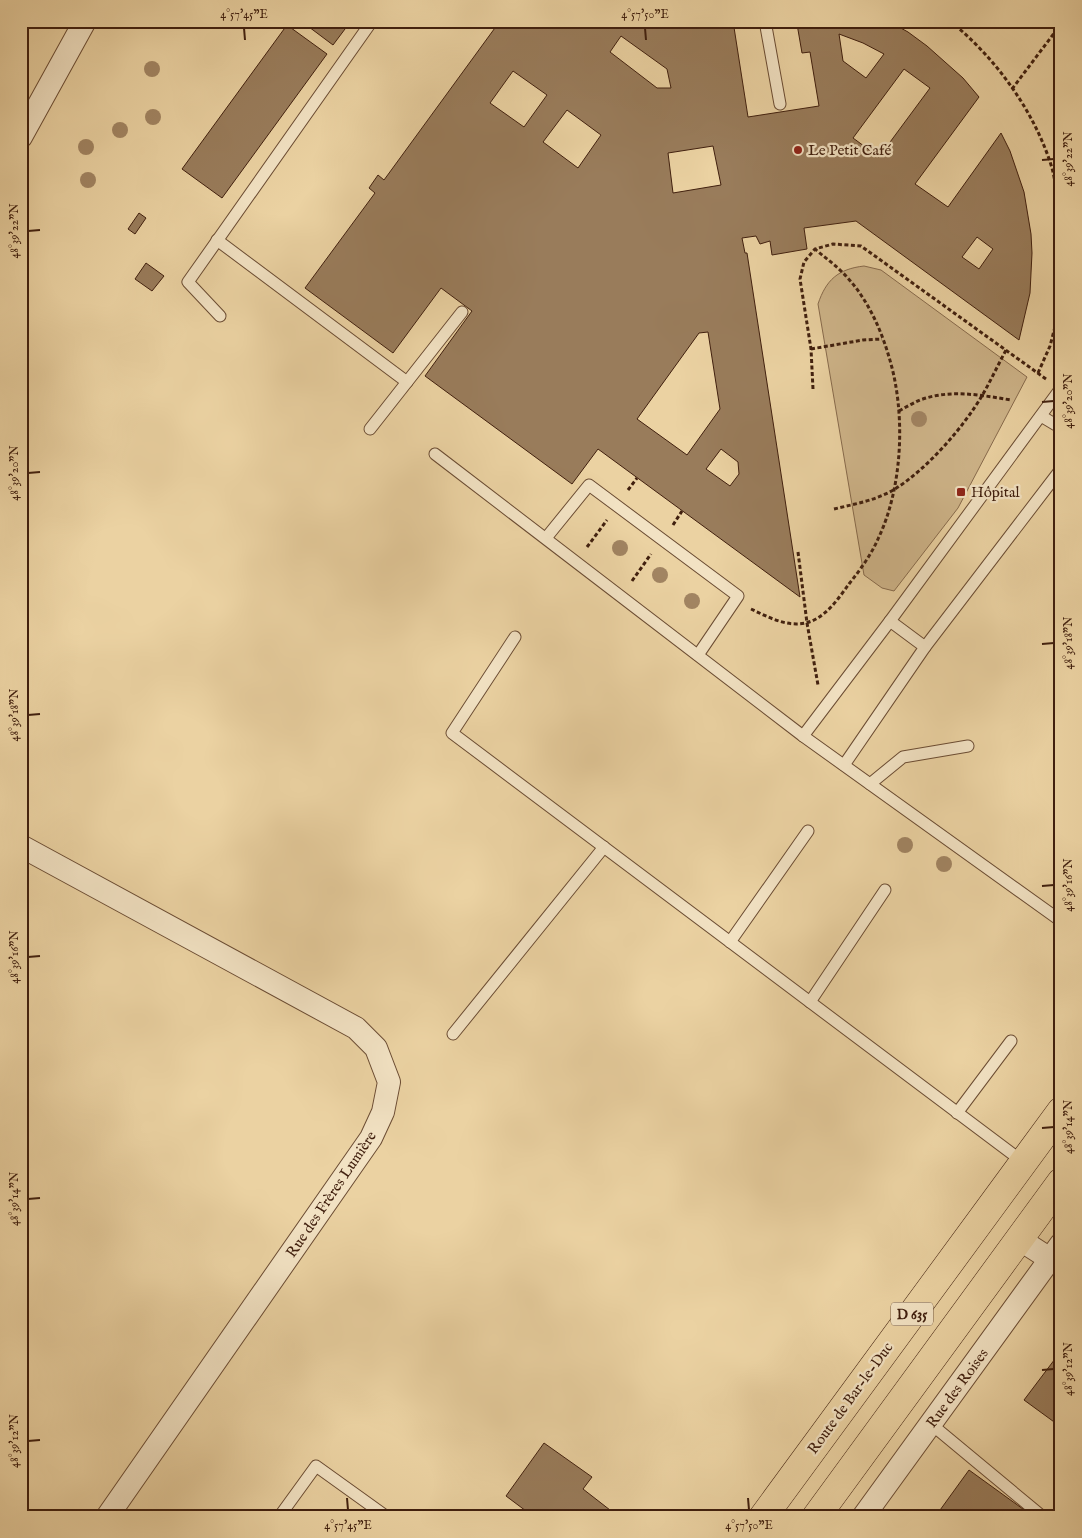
<svg xmlns="http://www.w3.org/2000/svg" width="1082" height="1538" font-family="'IM FELL English',serif">
	<rect width="100%" height="100%" fill="#ebd2a2"/>
	<filter id="stains"><feTurbulence type="fractalNoise" baseFrequency=".004" numOctaves="4"/><feColorMatrix values="0 0 0 0 .2 0 0 0 0 .09 0 0 0 0 .02 0 0 0 .5 -.17"/></filter>
	<radialGradient id="worn" r=".72"><stop offset=".6" stop-color="#630" stop-opacity="0"/><stop offset="1" stop-color="#630" stop-opacity=".3"/></radialGradient>
	<!-- green -->
	<path fill="#ceb489" stroke="#876a4c" d="M864,266l17,4 146,107 -69,131 -64,83 -12,-3 -18,-13 -46,-271c8,-24 20,-35 46,-38z"/>
	<!-- building -->
	<g fill="#997c5b" stroke="#401f0e" fill-rule="evenodd">
		<polygon points="301,21 351,21 333,45"/>
		<path d="M500,21h233l15,96 71,-11 -9,-54 -8,1 -5,-29 8,-1v-2h83l20,11 19,14 36,32 16,19 -64,87 33,23 53,-74 9,18 14,41 7,42 1,19 -2,40 -11,47 -163,-119 -52,7 3,21 -35,6 -2,-14 -10,3 -4,-8 -14,2 3,15h2l53,344 -202,-148 -26,35 -147,-108 47,-65 -31,-23 -48,65 -88,-65 70,-95 -6,-5 9,-13 6,5zM839,34l24,9 21,11 -18,24 -23,-17zM621,36l46,33 4,19h-14l-47,-36zM904,69l26,19 -51,69 -26,-19zM513,71l34,24 -23,32 -34,-24zM567,110l34,25 -23,33 -35,-26zM713,146l8,39 -48,8 -5,-40zM977,237l16,12 -14,20 -17,-12zM708,332l12,77 -33,46 -50,-36 62,-86zM721,449l17,13 1,12 -9,12 -24,-17z"/>
		<polygon points="287,25 327,54 222,198 182,169"/>
		<polygon points="139,213 146,218 135,234 128,229"/>
		<polygon points="146,263 164,276 152,291 135,279"/>
		<polygon points="1061,1351 1061,1427 1024,1400"/>
		<polygon points="544,1443 592,1477 583,1489 610,1510 605,1517 534,1517 506,1496"/>
		<polygon points="969,1470 1034,1517 935,1517"/>
	</g>
	<g fill="none" stroke-linecap="round" stroke-linejoin="round">
		<defs>
			<g id="lane">
				<polyline points="765,21 780,104"/>
				<polyline points="217,240 407,382"/>
				<polyline points="220,316 188,282 372,21"/>
				<polyline points="1041,416 1061,428"/>
				<polyline points="370,429 462,312"/>
				<polyline points="435,454 803,736 1061,921"/>
				<polyline points="546,538 589,485 738,596 698,655"/>
				<polyline points="890,621 925,647"/>
				<polyline points="515,637 452,733 1023,1162"/>
				<polyline points="803,736 890,621 1061,388"/>
				<polyline points="844,765 925,647 1061,469"/>
				<polyline points="870,784 903,757 968,746"/>
				<polyline points="730,942 808,831"/>
				<polyline points="810,1002 885,890"/>
				<polyline points="453,1034 604,847"/>
				<polyline points="957,1113 1011,1041"/>
				<polyline points="931,1424 1043,1517"/>
				<polyline points="279,1517 316,1466 387,1517"/>
			</g>
			<g id="street">
				<polyline points="21,137 85,21"/>
				<polyline points="21,846 356,1028 376,1048 389,1082 383,1112 371,1138 107,1517"/>
				<polyline points="1019,1239 1050,1259"/>
				<polyline points="863,1517 1061,1244"/>
			</g>
			<g id="primary">
				<polyline points="763,1517 1061,1111"/>
				<polyline points="816,1517 1061,1182"/>
			</g>
		</defs>
		<!-- lane casing -->
		<use href="#lane" stroke="#6b4c33" stroke-width="13"/>
		<!-- street casing -->
		<use href="#street" stroke="#6b4c33" stroke-width="24"/>
		<!-- primary casing -->
		<use href="#primary" stroke="#401f0e" stroke-width="29"/>
		<!-- path -->
		<g stroke="#401f0e" stroke-width="3" stroke-dasharray="4 2.5" stroke-linecap="butt">
			<path d="M950,21c46,37 85,91 102,147 5,19 6,41 9,61"/>
			<polyline points="1012,89 1061,24"/>
			<polyline points="811,349 863,340 882,339"/>
			<polyline points="1038,373 1050,346 1061,304"/>
			<polyline points="813,389 811,349 800,279 804,262 815,249 833,244 861,246 1046,379"/>
			<path d="M899,411c7,-4 14,-8 21,-11 30,-11 60,-5 91,0"/>
			<polyline points="628,490 637,478"/>
			<path d="M834,509c21,-5 43,-9 61,-20 32,-20 69,-62 88,-95 8,-14 15,-29 23,-44"/>
			<polyline points="673,525 682,511"/>
			<polyline points="587,547 607,520"/>
			<polyline points="798,552 807,623 818,685"/>
			<polyline points="632,581 651,554"/>
			<path d="M751,609c17,8 35,18 54,14 20,-4 33,-24 44,-39 11,-14 22,-29 29,-45 25,-52 28,-127 11,-182 -9,-31 -24,-63 -48,-86 -8,-8 -17,-14 -26,-22"/>
		</g>
		<!-- lane -->
		<use href="#lane" stroke="#f2e2c3" stroke-width="11"/>
		<!-- street -->
		<use href="#street" stroke="#f2e2c3" stroke-width="22"/>
		<!-- primary -->
		<use href="#primary" stroke="#ebd2a2" stroke-width="28"/>
	</g>
	<!-- trees -->
	<g fill="#a18462">
		<circle cx="152" cy="69" r="8"/>
		<circle cx="153" cy="117" r="8"/>
		<circle cx="120" cy="130" r="8"/>
		<circle cx="86" cy="147" r="8"/>
		<circle cx="88" cy="180" r="8"/>
		<circle cx="919" cy="419" r="8"/>
		<circle cx="620" cy="548" r="8"/>
		<circle cx="660" cy="575" r="8"/>
		<circle cx="692" cy="601" r="8"/>
		<circle cx="905" cy="845" r="8"/>
		<circle cx="944" cy="864" r="8"/>
	</g>
	<!-- ticks -->
	<path fill="none" stroke="#401f0e" stroke-width="2" d="M244,28l1,12M645,28l1,12M1042,160l12,-1M28,231l12,-1M1042,402l12,-1M28,473l12,-1M1042,644l12,-1M28,715l12,-1M1042,886l12,-1M28,957l12,-1M1042,1128l12,-1M28,1199l12,-1M1042,1370l12,-1M28,1441l12,-1M347,1498l1,12M748,1498l1,12"/>
	<!-- markers -->
	<g fill="#8f2418" stroke="#f2e2c3" stroke-width="2">
		<circle cx="798" cy="150" r="5"/>
		<rect x="956" y="487" width="10" height="10" rx="2.5"/>
	</g>
	<g text-anchor="middle" stroke-width="4.5" stroke-linejoin="round" paint-order="stroke">
		<!-- shield labels -->
		<rect fill="#f2e2c3" stroke="#755a44" stroke-width="1" x="891" y="1302.5" width="42" height="23" rx="4"/>
		<g font-size="14" font-weight="bold" fill="#401f0e">
			<text x="912" y="1319">D 635</text>
		</g>
		<!-- poi labels -->
		<g font-size="15" fill="#401f0e" stroke="#f2e2c3" text-anchor="start">
			<text x="808" y="155">Le Petit Café</text>
			<text x="971" y="497">Hôpital</text>
		</g>
		<!-- street labels -->
		<g font-size="15" fill="#401f0e" stroke="#f2e2c3">
			<text transform="translate(331 1194) rotate(-56)" y="5">Rue des Frères Lumière</text>
			<text transform="translate(957 1388) rotate(-54)" y="5">Rue des Roises</text>
			<text transform="translate(850 1398) rotate(-54)" y="5">Route de Bar-le-Duc</text>
		</g>
	</g>
	<!-- margin -->
	<rect width="1082" height="1538" fill="none" stroke="#ebd2a2" stroke-width="55"/>
	<rect x="28" y="28" width="1026" height="1482" fill="none" stroke="#401f0e" stroke-width="2"/>
	<g font-size="12" text-anchor="middle" fill="#401f0e">
		<text x="244" y="18">4°57'45"E</text>
		<text x="645" y="18">4°57'50"E</text>
		<text transform="translate(1068 159) rotate(-90)" y="4">48°39'22"N</text>
		<text transform="translate(14 231) rotate(-90)" y="4">48°39'22"N</text>
		<text transform="translate(1068 401) rotate(-90)" y="4">48°39'20"N</text>
		<text transform="translate(14 473) rotate(-90)" y="4">48°39'20"N</text>
		<text transform="translate(1068 643) rotate(-90)" y="4">48°39'18"N</text>
		<text transform="translate(14 715) rotate(-90)" y="4">48°39'18"N</text>
		<text transform="translate(1068 885) rotate(-90)" y="4">48°39'16"N</text>
		<text transform="translate(14 957) rotate(-90)" y="4">48°39'16"N</text>
		<text transform="translate(1068 1127) rotate(-90)" y="4">48°39'14"N</text>
		<text transform="translate(14 1199) rotate(-90)" y="4">48°39'14"N</text>
		<text transform="translate(1068 1369) rotate(-90)" y="4">48°39'12"N</text>
		<text transform="translate(14 1441) rotate(-90)" y="4">48°39'12"N</text>
		<text x="348" y="1529">4°57'45"E</text>
		<text x="749" y="1529">4°57'50"E</text>
	</g>
	<rect width="100%" height="100%" filter="url(#stains)"/>
	<rect width="100%" height="100%" fill="url(#worn)"/>
</svg>
